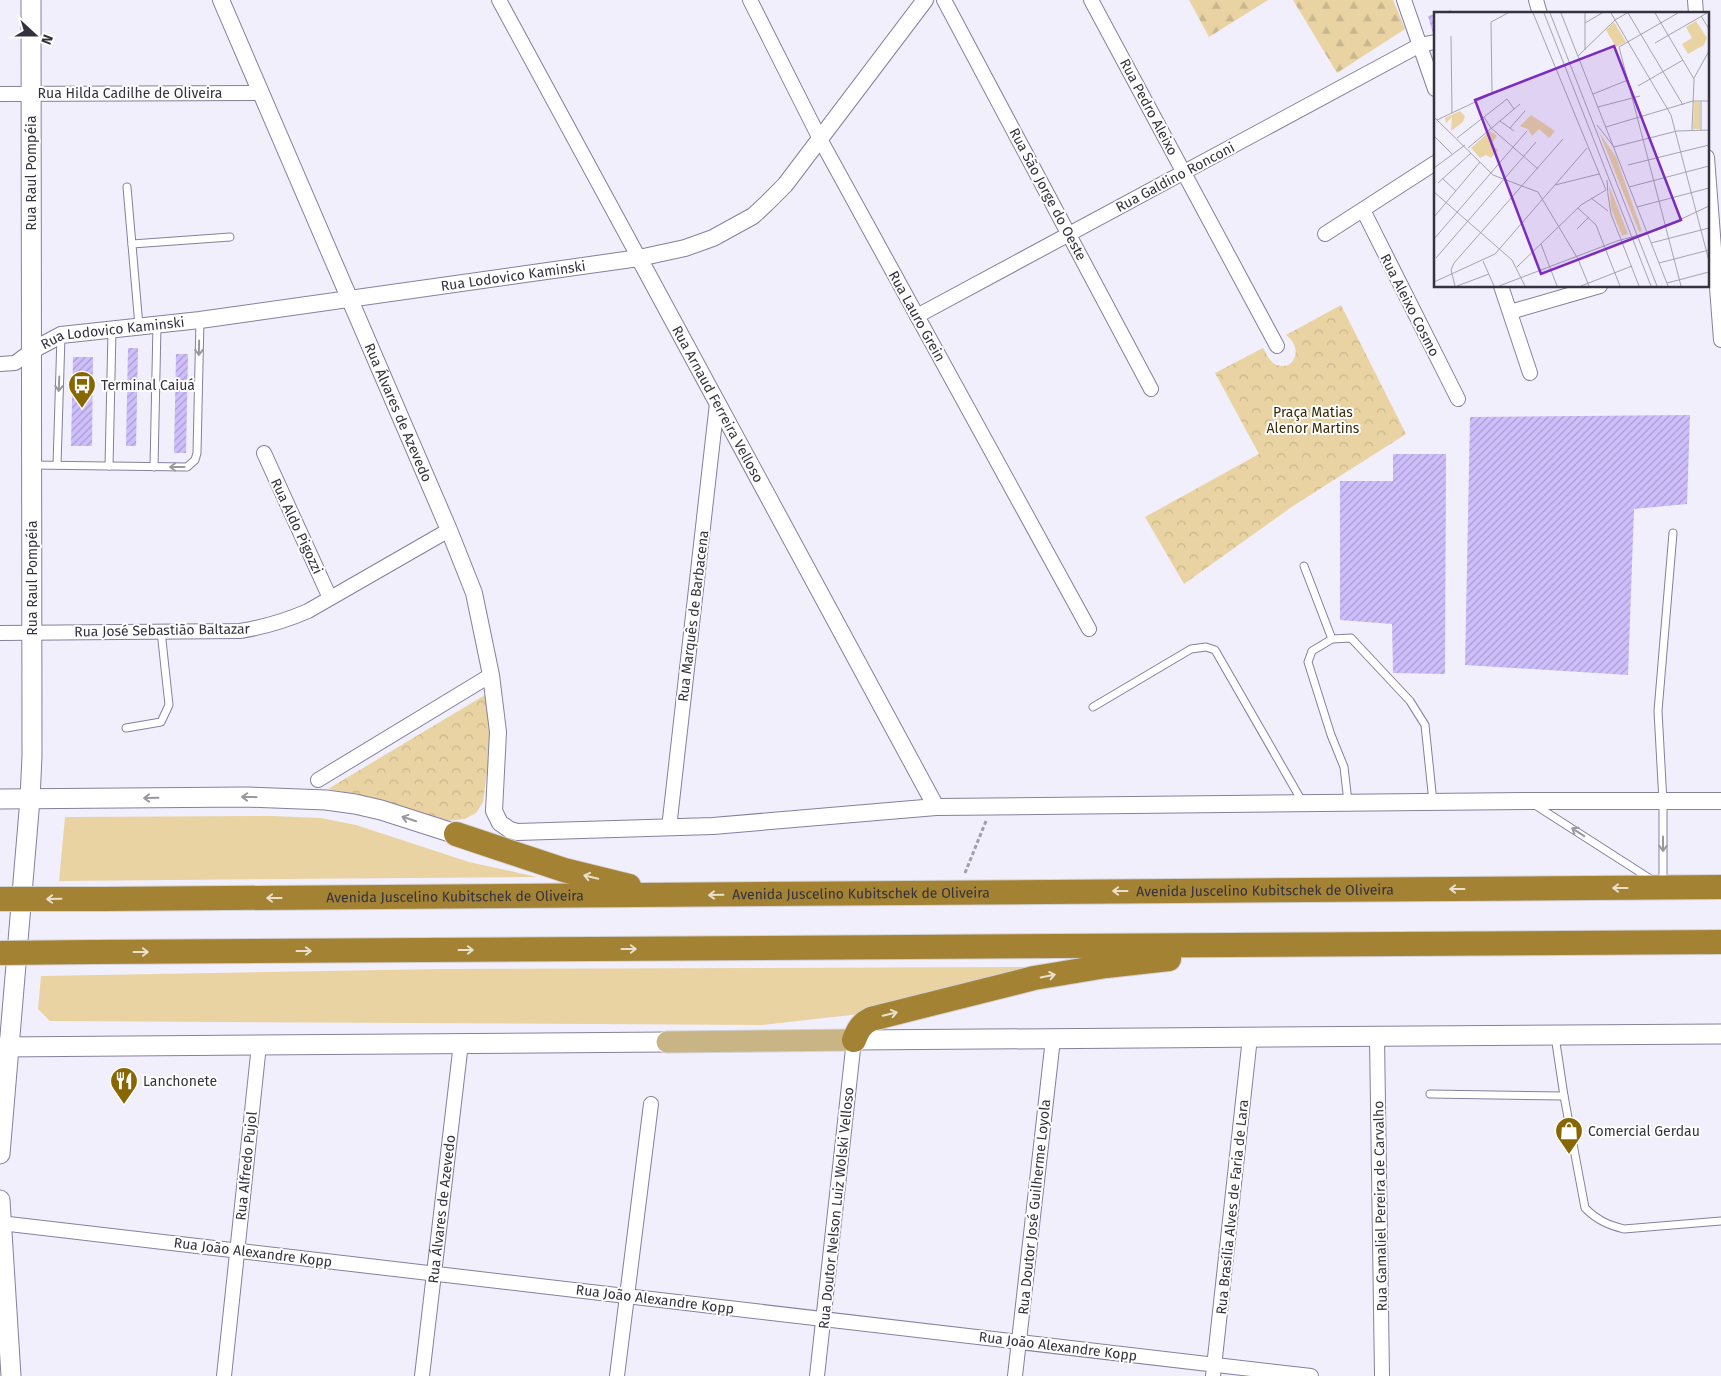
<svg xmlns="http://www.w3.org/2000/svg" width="1721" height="1376" font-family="'Fira Sans',sans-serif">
	<defs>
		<pattern id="forest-firs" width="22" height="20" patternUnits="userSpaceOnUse" patternTransform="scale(1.25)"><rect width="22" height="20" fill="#e9d3a2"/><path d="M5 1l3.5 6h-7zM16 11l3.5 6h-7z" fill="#c8b68d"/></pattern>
		<pattern id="park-crowns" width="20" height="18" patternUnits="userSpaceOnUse" patternTransform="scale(1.25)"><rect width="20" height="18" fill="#e9d3a2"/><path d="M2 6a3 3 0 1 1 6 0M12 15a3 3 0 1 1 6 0" fill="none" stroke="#c8b68d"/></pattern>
		<pattern id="building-hatch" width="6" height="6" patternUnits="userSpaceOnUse" patternTransform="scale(1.25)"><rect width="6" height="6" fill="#cebffc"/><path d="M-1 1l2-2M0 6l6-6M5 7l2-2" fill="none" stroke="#a89ccd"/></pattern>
	</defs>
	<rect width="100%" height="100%" fill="#f2effd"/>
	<!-- grass -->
	<g fill="#e9d3a2">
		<polygon points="272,816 321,818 356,825 469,862 537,877 59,881 65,817"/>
		<polygon points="1031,967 860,1014 762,1025 50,1021 38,1009 41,976 440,969"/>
	</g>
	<!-- forest -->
	<g fill="url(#forest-firs)">
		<polygon points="1189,0 1268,0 1209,37"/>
		<polygon points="1293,0 1393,0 1405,29 1337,73"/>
	</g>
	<!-- park -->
	<g fill="url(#park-crowns)">
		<path d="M1341,305l65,129 -113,72 -109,78 -39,-67 114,-63 -44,-81 48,-25c3,5 6,13 12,16 18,9 30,-15 11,-29z"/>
		<polygon points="485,695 489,722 489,758 483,802 476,813 465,819 445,821 366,796 328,789"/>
	</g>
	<!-- building -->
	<g fill="url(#building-hatch)">
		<polygon points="1451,10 1452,14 1439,14 1438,13"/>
		<polygon points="1435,14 1435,37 1434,37 1428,16"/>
		<polygon points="128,348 138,348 136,446 126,446"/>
		<polygon points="176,354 188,354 186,453 174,453"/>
		<polygon points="73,357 93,357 92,446 71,446"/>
		<polygon points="1690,415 1687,504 1634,509 1628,675 1465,665 1470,417"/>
		<polygon points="1393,454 1446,454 1445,674 1393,673 1392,624 1340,620 1340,481 1393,481"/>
	</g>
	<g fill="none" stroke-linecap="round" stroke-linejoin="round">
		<defs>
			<g id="service">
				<polyline points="127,187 139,326"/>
				<polyline points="132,244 230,237"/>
				<polyline points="32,465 187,467 195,460 197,453 200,320"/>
				<polyline points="57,465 61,336"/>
				<polyline points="109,466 112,330"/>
				<polyline points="154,467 157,325"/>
				<polyline points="1304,566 1332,639"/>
				<polyline points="1093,707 1191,649 1206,647 1215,650 1303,803"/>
				<polyline points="126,728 161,722 169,705 161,631"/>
				<polyline points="1348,802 1344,767 1331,735 1308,662 1312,651 1332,639 1351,638 1410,701 1425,725 1433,802"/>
				<polyline points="1535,805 1652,880"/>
				<polyline points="1663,884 1663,802 1658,711 1673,533"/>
				<path d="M1555,1036l9,60 21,112c12,12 23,17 39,21l97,-8"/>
				<polyline points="1430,1094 1564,1096"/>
			</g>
			<g id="minor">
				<polyline points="499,0 639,258"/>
				<polyline points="750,0 820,139 1089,629"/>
				<polyline points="944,0 1151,389"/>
				<polyline points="1091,0 1277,346"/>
				<polyline points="1404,0 1435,89"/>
				<polyline points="1536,0 1540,14"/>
				<polyline points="1695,0 1696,14"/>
				<polyline points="0,94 261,93"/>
				<polyline points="1707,157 1721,340"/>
				<polyline points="1363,210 1458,399"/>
				<polyline points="1325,234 1435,163"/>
				<polyline points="1501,286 1530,373"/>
				<polyline points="1510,312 1600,286"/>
				<polyline points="917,316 1420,45 1435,42"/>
				<polyline points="0,364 15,363 31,351"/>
				<polyline points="264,453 330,598"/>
				<path d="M0,633l240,-2c25,-4 45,-10 68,-20l141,-81"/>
				<polyline points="318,780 491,675"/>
				<polyline points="669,828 717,403"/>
				<polyline points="1377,1037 1382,1376"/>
				<polyline points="0,1223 1311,1376"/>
				<polyline points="224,1376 259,1045"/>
				<path id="s1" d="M422,1376l39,-333"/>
				<polyline points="617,1376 651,1104"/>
				<polyline points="817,1376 854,1040"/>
				<polyline points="1015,1376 1053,1039"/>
				<polyline points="1213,1376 1250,1037"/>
			</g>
			<g id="tertiary">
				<path id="s2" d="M221,0l228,530 25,63 17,82 7,57 -4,79 6,12 10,7 7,2 196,-6 223,-19 592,-6h193"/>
				<path id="s3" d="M639,258l297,549"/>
				<path id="s4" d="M31,351l30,-16 139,-15 439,-62 46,-10 28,-10 40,-22 14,-13 18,-18 140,-185"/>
			</g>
			<g id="secondary">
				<polyline points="0,799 246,797 326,800 355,804 381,810 456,834"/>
				<polyline points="854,1040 1721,1034"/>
				<polyline points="0,1047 667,1042"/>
				<polyline points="0,1154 30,799 32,756 31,0"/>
				<polyline points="0,1200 11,1376"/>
			</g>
			<polyline id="primary" points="667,1042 854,1040"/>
			<g id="motorway">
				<polyline points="456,834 564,870 629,886"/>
				<path id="s5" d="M103,899l1618,-12"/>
				<polyline points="93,952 1721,942"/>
				<path d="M854,1040c4,-10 7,-16 17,-21l163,-41 72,-12 63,-7"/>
			</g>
		</defs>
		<!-- service casing -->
		<use href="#service" stroke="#867f9e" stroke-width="9"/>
		<!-- minor casing -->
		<use href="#minor" stroke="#867f9e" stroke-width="16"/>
		<!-- tertiary casing -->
		<use href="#tertiary" stroke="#867f9e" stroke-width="18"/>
		<!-- secondary casing -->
		<use href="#secondary" stroke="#867f9e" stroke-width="21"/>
		<!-- primary casing -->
		<use href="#primary" stroke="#d3d2d5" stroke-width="23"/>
		<!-- motorway casing -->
		<use href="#motorway" stroke="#d3d2d5" stroke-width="26"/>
		<!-- path -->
		<polyline stroke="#a19eac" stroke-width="3" stroke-dasharray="4 2.5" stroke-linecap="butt" points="965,873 986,821"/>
		<!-- service -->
		<use href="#service" stroke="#fff" stroke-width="7"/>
		<!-- minor -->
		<use href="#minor" stroke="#fff" stroke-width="14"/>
		<!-- tertiary -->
		<use href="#tertiary" stroke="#fff" stroke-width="16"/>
		<!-- secondary -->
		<use href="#secondary" stroke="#fff" stroke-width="19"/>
		<!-- primary -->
		<use href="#primary" stroke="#c8b485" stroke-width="21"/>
		<!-- motorway -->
		<use href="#motorway" stroke="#a38233" stroke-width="24"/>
		<defs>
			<g id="motorway-bridge">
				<polyline points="0,899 103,899"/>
				<polyline points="0,953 93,952"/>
			</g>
		</defs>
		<!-- motorway-bridge casing -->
		<use href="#motorway-bridge" stroke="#d3d2d5" stroke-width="26" stroke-linecap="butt"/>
		<!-- motorway-bridge -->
		<use href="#motorway-bridge" stroke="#a38233" stroke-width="24"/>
	</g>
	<!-- one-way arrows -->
	<defs><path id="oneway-shaft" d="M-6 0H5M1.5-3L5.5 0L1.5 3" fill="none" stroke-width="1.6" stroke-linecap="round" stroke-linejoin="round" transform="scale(1.25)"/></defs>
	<g stroke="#9a989f">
		<use href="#oneway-shaft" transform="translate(199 348) rotate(91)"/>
		<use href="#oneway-shaft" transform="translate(59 384) rotate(92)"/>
		<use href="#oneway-shaft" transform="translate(177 467) rotate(-180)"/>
		<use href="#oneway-shaft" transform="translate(249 797) rotate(-179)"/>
		<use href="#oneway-shaft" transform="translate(151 798) rotate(179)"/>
		<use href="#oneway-shaft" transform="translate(409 819) rotate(-162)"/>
		<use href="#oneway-shaft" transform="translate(1578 832) rotate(-147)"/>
		<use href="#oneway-shaft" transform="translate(1663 844) rotate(90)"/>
	</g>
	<g stroke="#e8e0cc">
		<use href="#oneway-shaft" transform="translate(591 877) rotate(-166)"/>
		<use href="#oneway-shaft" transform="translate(1620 888) rotate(180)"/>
		<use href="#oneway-shaft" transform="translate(1457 889) rotate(180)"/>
		<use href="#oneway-shaft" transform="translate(1120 891) rotate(180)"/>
		<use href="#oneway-shaft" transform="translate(716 895) rotate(179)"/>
		<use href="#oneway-shaft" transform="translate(274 898) rotate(180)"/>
		<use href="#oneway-shaft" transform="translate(54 899) rotate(179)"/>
		<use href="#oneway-shaft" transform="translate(629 949)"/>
		<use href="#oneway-shaft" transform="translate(466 950)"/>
		<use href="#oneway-shaft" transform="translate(304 951)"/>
		<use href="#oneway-shaft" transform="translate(141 952)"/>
		<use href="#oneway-shaft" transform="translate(1048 976) rotate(-11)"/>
		<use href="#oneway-shaft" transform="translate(890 1014) rotate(-14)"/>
	</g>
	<!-- icons -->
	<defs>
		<symbol id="bus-pin" viewBox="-11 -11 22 30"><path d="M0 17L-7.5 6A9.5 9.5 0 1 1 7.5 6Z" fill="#886703" stroke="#fff"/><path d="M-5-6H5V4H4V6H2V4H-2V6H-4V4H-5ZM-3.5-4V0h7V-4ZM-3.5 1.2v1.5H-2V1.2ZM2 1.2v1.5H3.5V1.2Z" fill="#fff"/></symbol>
		<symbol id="restaurant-pin" viewBox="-11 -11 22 30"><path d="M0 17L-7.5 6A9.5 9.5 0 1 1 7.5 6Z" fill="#886703" stroke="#fff"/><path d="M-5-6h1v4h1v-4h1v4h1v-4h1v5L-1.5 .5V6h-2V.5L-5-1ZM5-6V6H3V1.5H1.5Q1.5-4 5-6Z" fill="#fff"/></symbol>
		<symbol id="shop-pin" viewBox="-11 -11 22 30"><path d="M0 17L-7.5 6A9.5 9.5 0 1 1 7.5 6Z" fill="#886703" stroke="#fff"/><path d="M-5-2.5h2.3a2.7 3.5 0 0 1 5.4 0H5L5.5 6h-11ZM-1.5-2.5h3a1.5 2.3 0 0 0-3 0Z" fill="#fff"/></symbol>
	</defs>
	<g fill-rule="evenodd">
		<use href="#bus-pin" x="66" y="369" width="32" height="43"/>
		<use href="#restaurant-pin" x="108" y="1065" width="32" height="43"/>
		<use href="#shop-pin" x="1553" y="1115" width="32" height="43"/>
	</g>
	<g text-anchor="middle" stroke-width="4" stroke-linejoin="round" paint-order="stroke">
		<!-- street labels -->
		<g font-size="14" fill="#35323f" stroke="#fff">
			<text x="130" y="98">Rua Hilda Cadilhe de Oliveira</text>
			<text transform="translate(1149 107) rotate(62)" y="5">Rua Pedro Aleixo</text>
			<text transform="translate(31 173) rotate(-90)" y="5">Rua Raul Pompéia</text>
			<text transform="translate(1175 177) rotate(-28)" y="5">Rua Galdino Ronconi</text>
			<text transform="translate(1048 194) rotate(62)" y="5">Rua São Jorge do Oeste</text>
			<text dy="5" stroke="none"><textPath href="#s4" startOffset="490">Rua Lodovico Kaminski</textPath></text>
			<text transform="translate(1410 305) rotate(63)" y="5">Rua Aleixo Cosmo</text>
			<text transform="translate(917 316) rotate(61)" y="5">Rua Lauro Grein</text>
			<text dy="5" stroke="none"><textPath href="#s4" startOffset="85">Rua Lodovico Kaminski</textPath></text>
			<text dy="5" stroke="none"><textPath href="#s3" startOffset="166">Rua Arnaud Ferreira Velloso</textPath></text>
			<text dy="5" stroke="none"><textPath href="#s2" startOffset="449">Rua Álvares de Azevedo</textPath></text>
			<text transform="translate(297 526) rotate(65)" y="5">Rua Aldo Pigozzi</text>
			<text transform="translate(32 578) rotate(-90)" y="5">Rua Raul Pompéia</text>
			<text transform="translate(693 616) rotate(-83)" y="5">Rua Marquês de Barbacena</text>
			<text transform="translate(162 630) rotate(-1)" y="5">Rua José Sebastião Baltazar</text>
			<text dy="5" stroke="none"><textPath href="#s5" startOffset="1162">Avenida Juscelino Kubitschek de Oliveira</textPath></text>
			<text dy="5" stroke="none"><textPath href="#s5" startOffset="758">Avenida Juscelino Kubitschek de Oliveira</textPath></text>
			<text dy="5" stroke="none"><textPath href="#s5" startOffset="352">Avenida Juscelino Kubitschek de Oliveira</textPath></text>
			<text transform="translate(246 1166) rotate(-84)" y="5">Rua Alfredo Pujol</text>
			<text transform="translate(1380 1206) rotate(-91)" y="5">Rua Gamaliel Pereira de Carvalho</text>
			<text transform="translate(1034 1207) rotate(-84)" y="5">Rua Doutor José Guilherme Loyola</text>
			<text transform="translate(1232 1207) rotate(-84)" y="5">Rua Brasília Alves de Faria de Lara</text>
			<text transform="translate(836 1208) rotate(-84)" y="5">Rua Doutor Nelson Luiz Wolski Velloso</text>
			<text dy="5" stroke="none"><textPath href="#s1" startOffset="168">Rua Álvares de Azevedo</textPath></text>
			<text transform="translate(253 1252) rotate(7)" y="5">Rua João Alexandre Kopp</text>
			<text transform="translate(655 1299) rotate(7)" y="5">Rua João Alexandre Kopp</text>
			<text transform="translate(1058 1346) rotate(7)" y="5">Rua João Alexandre Kopp</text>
		</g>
		<!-- poi labels -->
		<g font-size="14" fill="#35323f" stroke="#fff" text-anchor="start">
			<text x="101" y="390">Terminal Caiuá</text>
			<text x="143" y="1086">Lanchonete</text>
			<text x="1588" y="1136">Comercial Gerdau</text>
		</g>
		<!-- park labels -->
		<g font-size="14" fill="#392b06" stroke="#fff">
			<text x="1313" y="417">Praça Matias<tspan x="1313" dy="16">Alenor Martins</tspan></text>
		</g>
	</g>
	<!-- overview -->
	<g transform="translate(1434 12)">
		<rect width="275" height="275" fill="#f2effd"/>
		<path d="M165,120l17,25 26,74 -3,1zM175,173l19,49 -6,2 -11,-28z" fill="#e9d3a2"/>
		<path d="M262,9l11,17 -3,7 -16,9 -6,-10 10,-6 -6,-11zM26,99l5,5 -2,6 -12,9 1,-14 -6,6 -1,-5zM56,119l7,5 -6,8 7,6 -7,8 -5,-3 -6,3 -9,-10z" fill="#e9d3a2"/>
		<path d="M180,10l12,20 -10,5 -10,-17zM260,90h6v27h-7zM97,103l24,16 -6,7 -10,-9 -7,7 -4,-7 -8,-3z" fill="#e9d3a2"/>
		<path fill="none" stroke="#a6a3b1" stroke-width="1" d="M110,1l107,273M116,1l107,273M127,1l107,273M177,1l60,102 38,146M194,1l55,92M221,1l39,66 -2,51M244,1l-59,34 62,239M267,4l8,13M151,11l17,-10M17,24l1,77M221,31l52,-30M151,38v-37M144,44l37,-36 12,-7M260,66l15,-27M204,74l45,-26M58,82l-1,-72 17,-9M159,82l35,-14M164,95l42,-11M0,105l59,58 45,17 40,67 11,27M50,105l7,11 47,41M3,108l72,-34M66,109l14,10M163,113l17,22M172,115l87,-26h16M76,116l15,-17M267,118v-29M0,124l18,18M23,126l50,-39 7,10M180,135l63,-16 32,-1M34,136l52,-44M194,153l81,-20M0,156l31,-23M8,166l14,13M173,168l1,15M4,171l33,-30M121,173l44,-11M195,175l80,-21M0,180l78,68 13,26M174,183l3,19 28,72M157,186l17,13M203,195l72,-19M144,196l18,17 24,61M0,205l46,-55M143,217l12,-12M0,227l93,-108M217,231l58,-15M107,232l16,42M0,237v20M2,246l100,-116M49,249l11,25M225,251l50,-13M83,255l64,-62 25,-15 -73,-177M0,270l61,-28 92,-106M233,271l42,-11M21,274l-4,-16 3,-7 109,-124M23,274l32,-12M65,274l118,-45 43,-12 49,-23M147,274l51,-20"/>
		<path fill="#7b2cbf" fill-opacity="0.15" stroke="#7b2cbf" stroke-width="2.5" d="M180,34l67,174 -140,54 -66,-174z"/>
		<rect width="275" height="275" fill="none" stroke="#35323f" stroke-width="2.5"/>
	</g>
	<!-- north arrow -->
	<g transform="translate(35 35) rotate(111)" stroke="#ffffff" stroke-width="4" paint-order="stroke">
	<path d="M0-4L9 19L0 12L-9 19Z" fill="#35323f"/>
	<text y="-8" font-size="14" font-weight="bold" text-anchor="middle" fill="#35323f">N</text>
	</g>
</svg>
